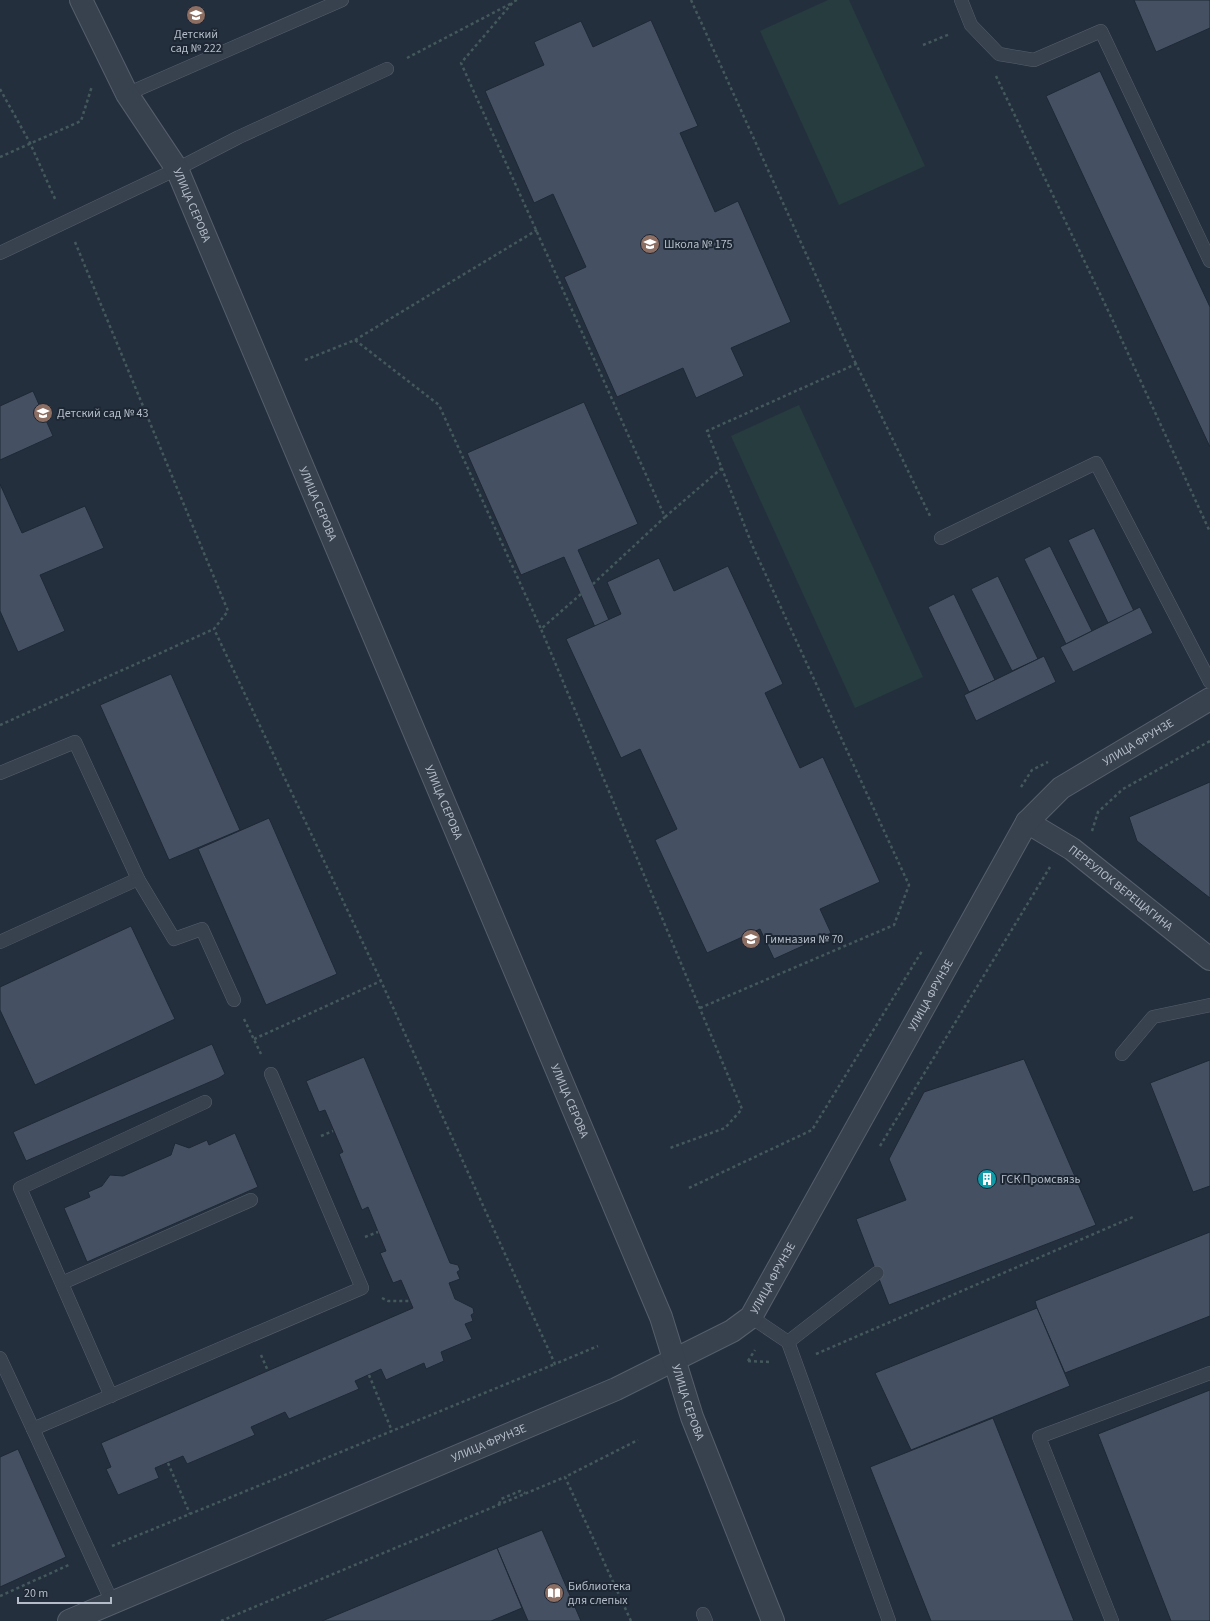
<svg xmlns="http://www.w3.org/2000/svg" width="1210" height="1621" font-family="'Source Sans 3',sans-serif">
	<rect width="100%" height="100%" fill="#242f3e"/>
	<!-- green -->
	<g fill="#263c3f">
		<polygon points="828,0 849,0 925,166 839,205 760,31"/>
		<polygon points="799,405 923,677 855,708 731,436"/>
	</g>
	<!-- building -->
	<g fill="#455162" stroke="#1f2835">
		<polygon points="1134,0 1210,0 1210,28 1156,52"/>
		<polygon points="651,20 698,126 680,133 715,212 738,201 791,322 731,348 744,376 696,398 683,368 617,397 564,277 586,267 553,194 534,203 485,91 544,65 534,42 581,21 593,47"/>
		<polygon points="1100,71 1210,307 1210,447 1046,96"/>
		<polygon points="33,391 53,436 0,460 0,406"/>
		<polygon points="584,402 638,524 578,550 609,620 595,627 564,557 521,575 467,453"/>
		<polygon points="0,484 22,533 85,506 104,548 40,575 65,631 18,652 0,611"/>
		<polygon points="1094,528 1134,611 1108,623 1068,540"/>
		<polygon points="1050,546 1092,631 1066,644 1024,559"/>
		<polygon points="659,558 674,591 728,566 783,684 765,693 800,768 823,757 880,882 820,909 831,933 774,959 760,929 707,953 655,840 677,829 640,749 621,758 566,639 621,614 607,582"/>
		<polygon points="998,576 1038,659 1012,671 971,589"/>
		<polygon points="954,594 995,680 969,692 928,607"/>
		<polygon points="1140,607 1153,633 1073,672 1060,647"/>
		<polygon points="1044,656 1056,682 976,721 964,695"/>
		<polygon points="171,674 240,830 169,860 100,705"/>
		<polygon points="1210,782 1210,898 1137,841 1129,817"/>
		<polygon points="269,818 337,974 266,1005 198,849"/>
		<polygon points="131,926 175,1019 35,1085 0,1010 0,987"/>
		<polygon points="212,1044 225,1074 219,1078 26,1161 13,1132"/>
		<polygon points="364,1057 450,1263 458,1265 460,1270 457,1272 460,1279 449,1283 455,1299 473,1308 474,1313 471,1315 473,1321 465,1324 472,1339 441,1352 444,1361 426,1369 424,1363 386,1380 381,1369 355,1381 359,1389 289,1419 285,1412 251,1427 255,1435 187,1464 183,1456 155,1468 159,1478 118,1495 106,1469 111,1467 101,1443 413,1308 401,1280 393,1283 380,1253 386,1251 368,1207 362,1210 339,1154 343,1152 325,1110 319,1112 306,1081"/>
		<polygon points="1024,1059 1096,1225 889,1305 856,1219 906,1200 889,1159 924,1092"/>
		<polygon points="1210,1060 1210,1186 1193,1192 1150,1083"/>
		<polygon points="235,1133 258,1187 87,1262 64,1208 90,1197 88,1192 102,1186 110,1175 123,1176 171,1155 175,1143 189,1148 207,1140 209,1145"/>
		<polygon points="1210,1232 1210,1316 1065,1373 1037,1308 1035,1301"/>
		<polygon points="1037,1308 1070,1386 911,1450 875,1373"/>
		<polygon points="1210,1390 1210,1621 1171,1621 1098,1434"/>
		<polygon points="993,1418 1074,1621 931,1621 870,1467"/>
		<polygon points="18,1449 66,1557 0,1587 0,1457"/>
		<polygon points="542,1530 581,1621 528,1621 497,1548"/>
		<polygon points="497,1548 522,1608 491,1621 322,1621"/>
	</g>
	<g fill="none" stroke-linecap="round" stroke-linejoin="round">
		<defs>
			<g id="service">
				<polyline points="961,0 971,25 999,54 1034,60 1101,31 1210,261"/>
				<polyline points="127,94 342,0"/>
				<polyline points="0,253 177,169 239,137 387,69"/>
				<polyline points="941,538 1096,463 1210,682"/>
				<polyline points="0,773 75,742 138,879 0,942"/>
				<polyline points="138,879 174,939 202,929 234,1000"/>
				<polyline points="1122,1054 1153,1017 1210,1005"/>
				<polyline points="62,1283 251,1200"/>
				<polyline points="751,1317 788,1342 889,1621"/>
				<polyline points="788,1342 877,1273"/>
				<polyline points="0,1358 33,1429"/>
				<polyline points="111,1396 20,1188 205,1102"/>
				<polyline points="112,1602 33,1429 362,1288 271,1074"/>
				<polyline points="703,1614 706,1621"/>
				<polyline points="1112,1621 1039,1437 1210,1373"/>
			</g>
			<g id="minor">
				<path id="s1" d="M1027,822l45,27 138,110"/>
				<path id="s2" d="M69,1621l547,-232 116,-58 19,-14 276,-495 34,-34 149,-89"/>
			</g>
			<g id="tertiary">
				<path id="s3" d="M81,0l46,94 50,75 484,1148 31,100 81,204"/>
			</g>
		</defs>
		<!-- service casing -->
		<use href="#service" stroke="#565f6c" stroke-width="14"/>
		<!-- minor casing -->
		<use href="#minor" stroke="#565f6c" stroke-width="24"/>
		<!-- tertiary casing -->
		<use href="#tertiary" stroke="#565f6c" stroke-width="24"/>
		<!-- path -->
		<g stroke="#44595c" stroke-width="2.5" stroke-dasharray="3 3" stroke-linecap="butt">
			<polyline points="517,0 514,1 461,63 665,517 593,584"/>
			<polyline points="691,0 856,364"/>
			<polyline points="923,45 950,34"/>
			<polyline points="407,58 512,3"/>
			<polyline points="996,76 1114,323 1210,532"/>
			<polyline points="0,89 30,143 56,201"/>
			<polyline points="0,157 81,121 92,86"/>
			<polyline points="75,242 228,611 214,629 381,981 555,1364 598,1346"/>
			<polyline points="355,340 537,230"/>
			<polyline points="305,360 355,340 439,405 541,629"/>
			<polyline points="665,517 722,468"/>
			<polyline points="581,594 541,629 742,1109 725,1128 670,1148"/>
			<polyline points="0,725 214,629"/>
			<polyline points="1021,787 1032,770 1048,762"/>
			<polyline points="1092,831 1098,812 1123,789 1210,741"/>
			<polyline points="700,1008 894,925 909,885 753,547 707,431 856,364 931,518"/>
			<polyline points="244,1019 261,1054"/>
			<polyline points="254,1039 381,981"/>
			<polyline points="321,1136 333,1131"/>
			<polyline points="880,1146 1050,867"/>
			<polyline points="689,1188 812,1130 922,951"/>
			<polyline points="365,1237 378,1232"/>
			<polyline points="382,1298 388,1301 410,1301"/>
			<polyline points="816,1354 1133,1217"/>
			<polyline points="261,1355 268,1371"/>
			<polyline points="748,1361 755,1350"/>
			<polyline points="748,1361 771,1362"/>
			<polyline points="369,1375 392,1431"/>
			<polyline points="168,1463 190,1514"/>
			<polyline points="499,1504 501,1499 520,1491 525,1493"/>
			<polyline points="112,1546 555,1364"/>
			<polyline points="0,1596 71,1564"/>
			<polyline points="221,1621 565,1477"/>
			<polyline points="631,1621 565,1477 638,1440"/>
		</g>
		<!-- service -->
		<use href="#service" stroke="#38414e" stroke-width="13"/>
		<!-- minor -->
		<use href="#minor" stroke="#38414e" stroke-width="22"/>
		<!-- tertiary -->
		<use href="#tertiary" stroke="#38414e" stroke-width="22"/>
	</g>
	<!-- icons -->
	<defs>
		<symbol id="school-disc" viewBox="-11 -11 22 22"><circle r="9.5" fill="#8d6e63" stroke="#1d2633"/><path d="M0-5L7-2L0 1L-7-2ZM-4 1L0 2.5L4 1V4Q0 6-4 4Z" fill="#fff"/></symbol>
		<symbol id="building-disc" viewBox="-11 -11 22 22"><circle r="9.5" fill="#0f9aa8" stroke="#1d2633"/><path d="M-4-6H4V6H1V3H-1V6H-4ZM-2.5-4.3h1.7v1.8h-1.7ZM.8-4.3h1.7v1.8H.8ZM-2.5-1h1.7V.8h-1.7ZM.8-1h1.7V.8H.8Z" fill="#fff"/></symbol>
		<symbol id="library-disc" viewBox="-11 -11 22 22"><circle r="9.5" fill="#8d6e63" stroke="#1d2633"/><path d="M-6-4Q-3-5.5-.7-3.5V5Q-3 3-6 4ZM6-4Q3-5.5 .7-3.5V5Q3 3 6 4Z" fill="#fff"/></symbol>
	</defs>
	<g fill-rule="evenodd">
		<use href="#school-disc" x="185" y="4" width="22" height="22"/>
		<use href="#school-disc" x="639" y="233" width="22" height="22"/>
		<use href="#school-disc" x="32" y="402" width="22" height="22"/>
		<use href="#school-disc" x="740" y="928" width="22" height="22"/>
		<use href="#building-disc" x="976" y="1168" width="22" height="22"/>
		<use href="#library-disc" x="543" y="1582" width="22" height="22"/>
	</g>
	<g text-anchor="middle" stroke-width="4" stroke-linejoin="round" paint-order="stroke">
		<!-- poi labels -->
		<g font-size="12" fill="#b4bcc9" stroke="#1d2633" text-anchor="start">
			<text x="196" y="38" text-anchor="middle">Детский<tspan x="196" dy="14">сад № 222</tspan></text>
			<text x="664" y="248">Школа № 175</text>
			<text x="57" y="417">Детский сад № 43</text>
			<text x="765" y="943">Гимназия № 70</text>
			<text x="1001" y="1183">ГСК Промсвязь</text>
			<text x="568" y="1590">Библиотека<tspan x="568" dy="14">для слепых</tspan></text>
		</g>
		<!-- street labels -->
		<g font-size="12" fill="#b4bcc9" stroke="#1d2633">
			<text dy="4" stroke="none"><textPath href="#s3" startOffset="234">УЛИЦА СЕРОВА</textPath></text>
			<text dy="4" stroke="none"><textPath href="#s3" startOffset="558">УЛИЦА СЕРОВА</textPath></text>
			<text dy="4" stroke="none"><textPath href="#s2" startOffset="1452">УЛИЦА ФРУНЗЕ</textPath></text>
			<text dy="4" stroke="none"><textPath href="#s3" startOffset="882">УЛИЦА СЕРОВА</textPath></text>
			<text dy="4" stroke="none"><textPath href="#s1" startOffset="115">ПЕРЕУЛОК ВЕРЕЩАГИНА</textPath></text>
			<text dy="4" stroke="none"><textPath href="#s2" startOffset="1116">УЛИЦА ФРУНЗЕ</textPath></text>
			<text dy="4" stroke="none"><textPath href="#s3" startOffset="1206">УЛИЦА СЕРОВА</textPath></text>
			<text dy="4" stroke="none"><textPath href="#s2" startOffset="792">УЛИЦА ФРУНЗЕ</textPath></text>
			<text dy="4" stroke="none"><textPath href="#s3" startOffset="1530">УЛИЦА СЕРОВА</textPath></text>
			<text dy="4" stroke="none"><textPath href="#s2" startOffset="456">УЛИЦА ФРУНЗЕ</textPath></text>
		</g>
	</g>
	<!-- scale -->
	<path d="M18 1597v6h93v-6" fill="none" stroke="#b4bcc9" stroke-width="2"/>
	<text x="24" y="1597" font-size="12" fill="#b4bcc9" stroke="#1d2633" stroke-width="3" paint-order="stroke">20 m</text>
</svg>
